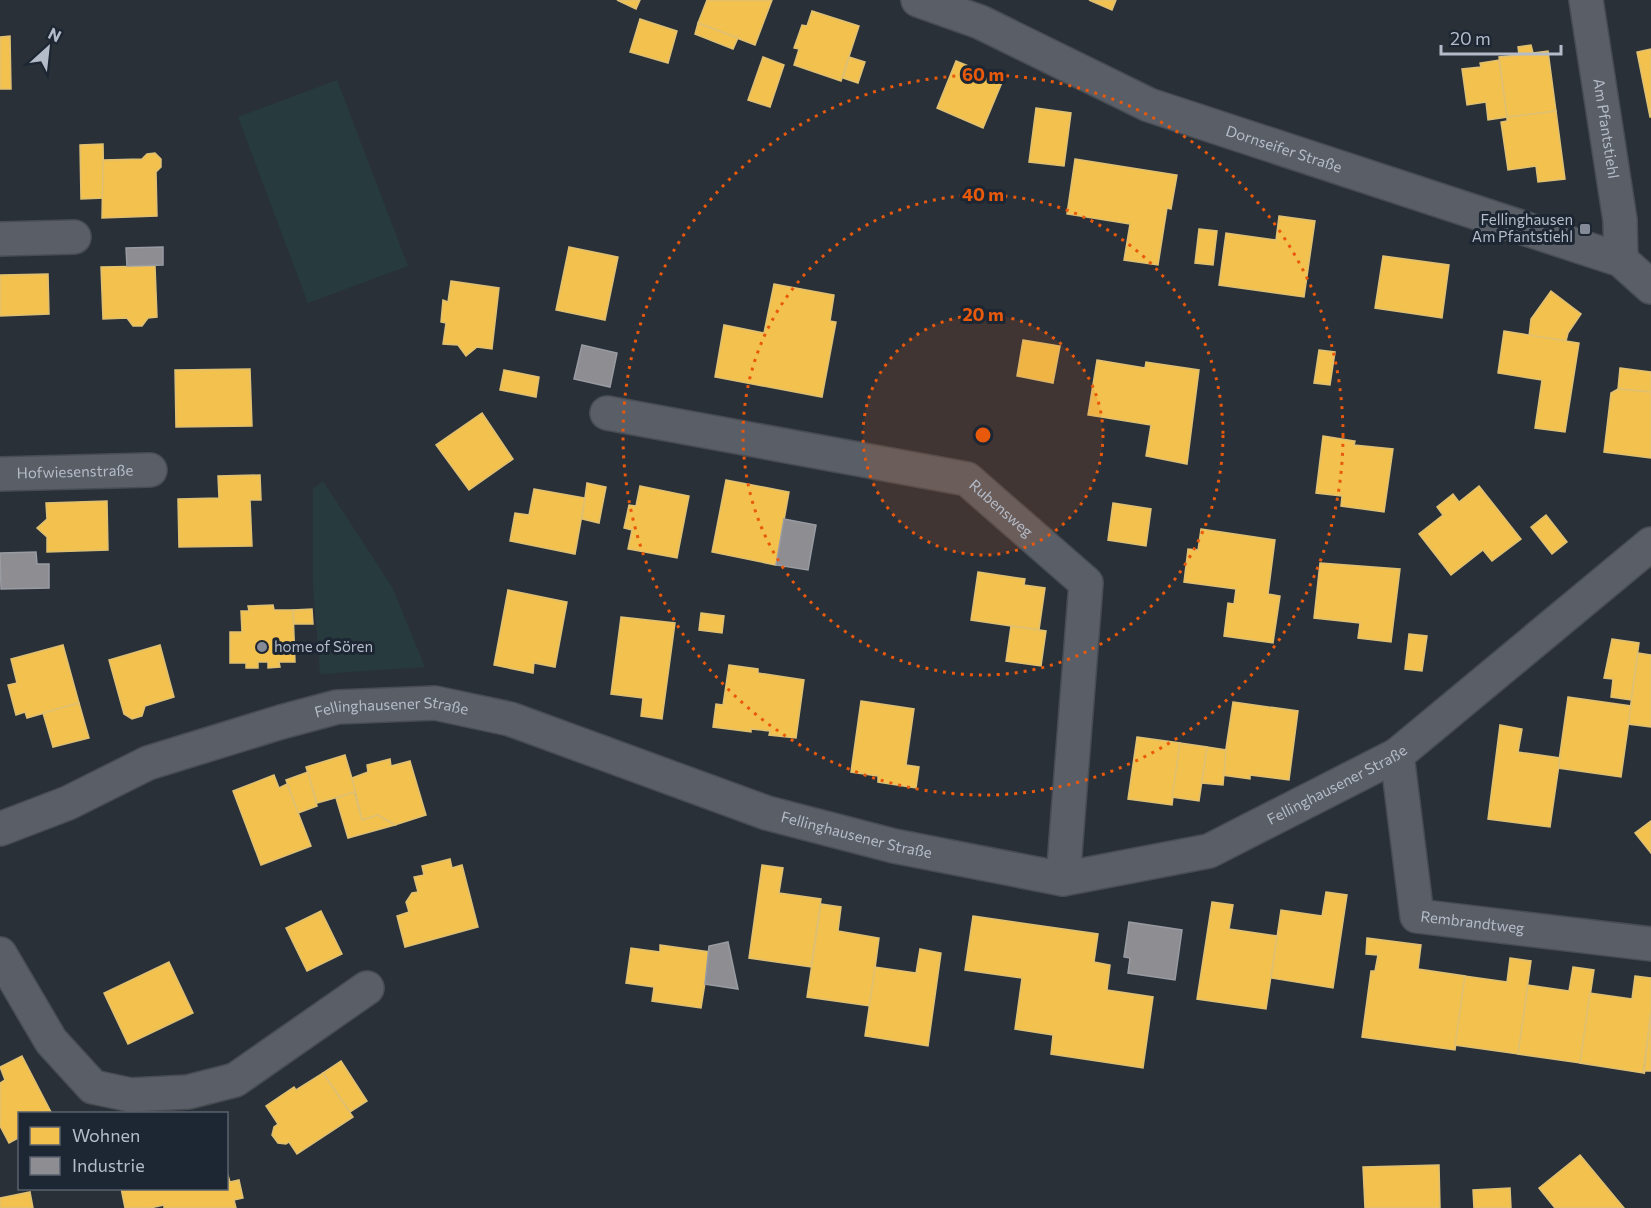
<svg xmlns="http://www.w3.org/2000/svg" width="1651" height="1208" font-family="Commissioner,sans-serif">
	<rect width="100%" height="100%" fill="#2a3038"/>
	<!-- green -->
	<g fill="#273a3e">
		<polygon points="337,80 408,266 308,303 238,117"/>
		<polygon points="323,481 392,587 425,667 320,674 313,586 313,489"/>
	</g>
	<!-- homes -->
	<g fill="#f2c14e" stroke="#dfc073" stroke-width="1.5">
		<polygon points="617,0 640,0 636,9"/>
		<polygon points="707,0 772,0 755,45 698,23"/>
		<polygon points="1089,0 1116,0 1112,10"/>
		<polygon points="812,11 859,26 841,81 794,65 799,49 794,48 802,25 807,26"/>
		<polygon points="640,19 677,31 668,63 630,52"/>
		<polygon points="698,23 738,38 733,49 695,34"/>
		<polygon points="10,36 11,89 0,89 0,37"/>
		<polygon points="1531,45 1533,53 1548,51 1556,111 1507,117 1499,57 1519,55 1518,47"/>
		<polygon points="1651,49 1651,117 1650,117 1637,52"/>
		<polygon points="763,57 784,65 770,107 748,100"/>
		<polygon points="849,57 865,62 858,83 843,78"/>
		<polygon points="1499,60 1507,117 1488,120 1486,102 1467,105 1462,69 1481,67 1480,63"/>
		<polygon points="956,61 1003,80 983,128 937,108"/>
		<polygon points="1036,108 1071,113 1064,166 1029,162"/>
		<polygon points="1556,111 1565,179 1538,182 1536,166 1508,170 1501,122 1507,121 1507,117"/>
		<polygon points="103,144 104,198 81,199 80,145"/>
		<polygon points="155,153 161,159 161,167 156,172 157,216 102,218 103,160 142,159 147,154"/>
		<polygon points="1075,159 1177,175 1171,209 1167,208 1158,265 1124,260 1130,224 1067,214"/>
		<polygon points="1279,216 1315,221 1304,297 1219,285 1226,233 1276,240"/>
		<polygon points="1199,229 1217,231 1213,265 1195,263"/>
		<polygon points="569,247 618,257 605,320 556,310"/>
		<polygon points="1383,256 1449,265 1442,318 1375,308"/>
		<polygon points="155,266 157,317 148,318 142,326 133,326 127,318 103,319 101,267"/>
		<polygon points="48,274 49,314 0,316 0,275"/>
		<polygon points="451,281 499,288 492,349 477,347 466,356 458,345 443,344 446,323 441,322 443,300 448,302"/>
		<polygon points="774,284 834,295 830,321 836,322 822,397 715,377 724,325 764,333"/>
		<polygon points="1551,291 1581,314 1568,333 1566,341 1529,336 1531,319"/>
		<polygon points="1504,331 1579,343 1565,432 1535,428 1542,380 1498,373"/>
		<polygon points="1023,340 1060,346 1053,383 1017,376"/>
		<polygon points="1319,350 1335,352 1330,385 1314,383"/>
		<polygon points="1097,360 1145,368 1146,362 1199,370 1187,464 1146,456 1151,425 1088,415"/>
		<polygon points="1620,368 1651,372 1651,392 1618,389"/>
		<polygon points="250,369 252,426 176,427 175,370"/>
		<polygon points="504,370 539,377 536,397 500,390"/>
		<polygon points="1618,389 1651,392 1651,458 1604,452 1611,393"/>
		<polygon points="482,413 513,459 469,490 436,445"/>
		<polygon points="1323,436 1355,441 1354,445 1393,449 1384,512 1341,506 1342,496 1316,493"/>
		<polygon points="260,475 261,500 250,500 252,546 179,547 178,499 219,498 218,476"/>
		<polygon points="726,480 789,492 776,565 712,552"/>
		<polygon points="587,483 606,487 599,523 582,519"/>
		<polygon points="640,486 689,496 677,558 628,549 632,530 624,528 629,505 636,506"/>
		<polygon points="1479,486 1521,539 1492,561 1483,550 1451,575 1419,534 1443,515 1437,507 1453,494 1459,502"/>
		<polygon points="534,489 585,498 575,554 510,541 515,513 529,515"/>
		<polygon points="107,501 108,550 47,552 47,537 37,528 47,519 46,503"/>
		<polygon points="1113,503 1151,509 1146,546 1108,540"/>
		<polygon points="1546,515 1567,542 1552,554 1531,527"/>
		<polygon points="1201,529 1275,540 1268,594 1280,596 1273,643 1224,636 1228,603 1234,604 1236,589 1184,582 1188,549 1198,550"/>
		<polygon points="1320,563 1400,569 1391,642 1358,638 1360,623 1314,618"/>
		<polygon points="978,572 1025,579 1024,585 1045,588 1039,630 971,620"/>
		<polygon points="508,590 567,602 555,667 534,663 533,673 494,665"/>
		<polygon points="273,605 274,610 293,610 295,662 279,662 280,667 268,668 268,662 258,662 258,668 246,668 246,663 230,663 230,632 242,632 241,611 249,611 248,606"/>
		<polygon points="312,609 313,624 294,624 293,610"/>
		<polygon points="701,613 724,616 722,633 699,630"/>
		<polygon points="621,617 675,623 662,719 641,716 643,698 611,694"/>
		<polygon points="1011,626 1046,631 1041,666 1006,661"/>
		<polygon points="1409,634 1427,636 1422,671 1405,669"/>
		<polygon points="1612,639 1639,643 1631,700 1611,697 1613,679 1604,678"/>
		<polygon points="63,645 79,703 27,718 25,712 16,715 8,685 17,683 11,659"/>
		<polygon points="160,645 174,697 145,706 142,716 132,719 124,714 109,660"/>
		<polygon points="1638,653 1651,655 1651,727 1628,724"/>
		<polygon points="729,665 758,669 758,673 804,680 796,738 769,735 770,731 751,729 751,732 713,727 716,704 723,705"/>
		<polygon points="1568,697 1631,706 1621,777 1558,768"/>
		<polygon points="861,701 914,709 906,765 919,767 916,788 878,782 878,776 851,772"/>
		<polygon points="1233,702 1298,711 1289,780 1250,775 1250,779 1222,775"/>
		<polygon points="79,703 89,738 53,747 43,713"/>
		<polygon points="1500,725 1522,729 1518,752 1560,758 1550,827 1488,819"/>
		<polygon points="1137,737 1180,743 1172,805 1128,799"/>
		<polygon points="1180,743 1207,747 1199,801 1172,797"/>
		<polygon points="1207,747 1226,750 1223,785 1202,783"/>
		<polygon points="345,755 356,792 317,803 306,767"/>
		<polygon points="390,759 391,766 410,761 426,815 395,825 378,815 362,820 352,778 368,772 367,765"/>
		<polygon points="308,772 317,806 298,813 286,780"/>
		<polygon points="274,775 279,788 287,784 311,846 261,865 233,791"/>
		<polygon points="354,792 362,820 378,815 395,825 348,838 336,798"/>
		<polygon points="1651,821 1651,853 1635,833"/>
		<polygon points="450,859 452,868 462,865 478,927 405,947 397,916 409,912 406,902 412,893 418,892 414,877 424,875 422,866"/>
		<polygon points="762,865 783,868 779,893 821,899 811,967 749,958"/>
		<polygon points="1326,892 1347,895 1333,988 1271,978 1281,910 1322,916"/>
		<polygon points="1212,902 1233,905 1229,929 1277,936 1266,1009 1197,999"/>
		<polygon points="821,904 841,907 838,931 879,938 870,1006 807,997"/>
		<polygon points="321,911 342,954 307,971 286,928"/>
		<polygon points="973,916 1098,934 1094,962 1110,965 1107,990 1153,997 1143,1068 1051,1054 1053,1035 1015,1029 1022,978 965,970"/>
		<polygon points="1367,938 1421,945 1418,969 1465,976 1455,1050 1362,1037 1371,971 1375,971 1378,955 1366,954"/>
		<polygon points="660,945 710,952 701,1008 652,1001 654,987 626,983 631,948 660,952"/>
		<polygon points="920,949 941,953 928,1046 865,1036 875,967 916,973"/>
		<polygon points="1510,958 1531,961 1518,1054 1455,1045 1465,976 1507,982"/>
		<polygon points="169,962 193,1013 128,1044 104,993"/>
		<polygon points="1573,967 1594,970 1580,1063 1518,1054 1528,985 1569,991"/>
		<polygon points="1635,976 1651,978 1651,1011 1643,1073 1580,1063 1590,993 1632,999"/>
		<polygon points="1651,1011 1651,1071 1645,1071 1644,1074"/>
		<polygon points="22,1056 52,1114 20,1114 20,1137 9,1143 0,1126 0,1083 5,1080 0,1067"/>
		<polygon points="341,1061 367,1101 350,1112 323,1073"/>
		<polygon points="323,1073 353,1117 297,1154 289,1142 286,1144 278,1143 272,1135 274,1127 278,1124 266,1106 294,1087 296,1090"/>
		<polygon points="1580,1155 1624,1208 1555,1208 1539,1188"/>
		<polygon points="1439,1165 1440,1208 1365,1208 1363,1167"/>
		<polygon points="226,1169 230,1182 239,1180 243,1198 234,1200 236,1208 164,1208 164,1205 150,1208 125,1208 121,1188 226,1188"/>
		<polygon points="1510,1188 1511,1208 1474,1208 1473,1190"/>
		<polygon points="30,1192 33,1208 0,1208 0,1198"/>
	</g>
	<!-- industry -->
	<g fill="#8d8d92" stroke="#999ba2" stroke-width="1.5">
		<polygon points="163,247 163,265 127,266 126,248"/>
		<polygon points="582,345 617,353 610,387 574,379"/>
		<polygon points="784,519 816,525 808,570 776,565"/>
		<polygon points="36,552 37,564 49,564 49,588 1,589 0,553"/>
		<polygon points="1129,922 1182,930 1175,980 1128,973 1130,958 1124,957"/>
		<polygon points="728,942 738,989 705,984 709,946"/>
	</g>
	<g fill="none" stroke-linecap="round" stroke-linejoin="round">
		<defs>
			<g id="minor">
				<path id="s1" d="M918,0l62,22 169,83 472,155 30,27"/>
				<path id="s2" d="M1586,0l34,220 1,40"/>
				<polyline points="0,239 74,237"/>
				<path id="s3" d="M607,413l360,66 119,104 -23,296"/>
				<path id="s4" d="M0,474l150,-4"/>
				<path id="s5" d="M1397,755l20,161 234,28"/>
				<path id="s6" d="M0,829l68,-26 80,-40 133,-41 56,-15 98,-4 75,16 257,94 127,33 169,33 146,-28 188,-96 254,-211"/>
				<polyline points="0,954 51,1041 93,1087 131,1095 188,1092 235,1080 367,988"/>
			</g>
		</defs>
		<!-- minor casing -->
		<use href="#minor" stroke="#484c53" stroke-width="36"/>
		<!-- minor -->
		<use href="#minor" stroke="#5a5e66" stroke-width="33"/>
	</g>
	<!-- distance rings -->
	<circle cx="983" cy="435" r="120" fill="#e8590c" fill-opacity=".12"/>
	<g fill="none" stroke="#e8590c" stroke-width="3" stroke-dasharray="3 6">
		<circle cx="983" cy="435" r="120"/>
		<circle cx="983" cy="435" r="240"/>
		<circle cx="983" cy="435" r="360"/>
	</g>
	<!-- markers -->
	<g fill="#848b96" stroke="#1d2633" stroke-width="2">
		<rect x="1579" y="223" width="12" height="12" rx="3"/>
		<circle cx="262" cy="647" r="6"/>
	</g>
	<g text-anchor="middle" stroke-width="6" stroke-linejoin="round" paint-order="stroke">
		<!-- street labels -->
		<g font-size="15" fill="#b4bcc9" stroke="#1d2633">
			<text dy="5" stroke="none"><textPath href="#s2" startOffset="130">Am Pfantstiehl</textPath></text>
			<text dy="5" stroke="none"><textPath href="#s1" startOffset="396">Dornseifer Straße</textPath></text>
			<text dy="5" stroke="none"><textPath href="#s4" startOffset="75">Hofwiesenstraße</textPath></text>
			<text dy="5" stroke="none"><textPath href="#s3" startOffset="411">Rubensweg</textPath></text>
			<text dy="5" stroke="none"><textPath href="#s6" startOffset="414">Fellinghausener Straße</textPath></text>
			<text dy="5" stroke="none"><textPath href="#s6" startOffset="1404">Fellinghausener Straße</textPath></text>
			<text dy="5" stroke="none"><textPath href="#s6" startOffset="900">Fellinghausener Straße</textPath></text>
			<text dy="5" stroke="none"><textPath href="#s5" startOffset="218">Rembrandtweg</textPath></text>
		</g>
		<!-- poi labels -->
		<g font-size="15" fill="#b4bcc9" stroke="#1d2633" text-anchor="end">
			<text x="1573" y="225">Fellinghausen<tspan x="1573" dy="17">Am Pfantstiehl</tspan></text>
			<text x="274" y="652" text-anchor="start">home of Sören</text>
		</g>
	</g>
	<circle cx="983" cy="435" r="9" fill="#e8590c" stroke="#1d2633" stroke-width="3"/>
	<g font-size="18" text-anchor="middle" font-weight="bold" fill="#e8590c" stroke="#1d2633" stroke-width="6" stroke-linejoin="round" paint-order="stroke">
		<text x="983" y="81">60 m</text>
		<text x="983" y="201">40 m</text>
		<text x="983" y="321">20 m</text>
	</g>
	<!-- legend -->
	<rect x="18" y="1112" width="210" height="78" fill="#1d2633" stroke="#59626f" stroke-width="1.5"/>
	<rect x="30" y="1127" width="30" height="18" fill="#f2c14e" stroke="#59626f" stroke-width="1.5"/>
	<text x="72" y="1142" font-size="18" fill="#b4bcc9">Wohnen</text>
	<rect x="30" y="1157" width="30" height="18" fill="#8d8d92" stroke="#59626f" stroke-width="1.5"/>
	<text x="72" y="1172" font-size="18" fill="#b4bcc9">Industrie</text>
	<!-- north arrow -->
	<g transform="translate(48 48) rotate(27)" stroke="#1d2633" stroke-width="4.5" paint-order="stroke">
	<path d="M0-4.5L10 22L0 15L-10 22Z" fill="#b4bcc9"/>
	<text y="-9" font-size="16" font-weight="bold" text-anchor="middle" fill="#b4bcc9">N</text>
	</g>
	<!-- scale -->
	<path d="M1441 45v9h120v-9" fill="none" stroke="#b4bcc9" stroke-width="3"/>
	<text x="1450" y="45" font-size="18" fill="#b4bcc9" stroke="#1d2633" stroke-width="4.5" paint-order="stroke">20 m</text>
</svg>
